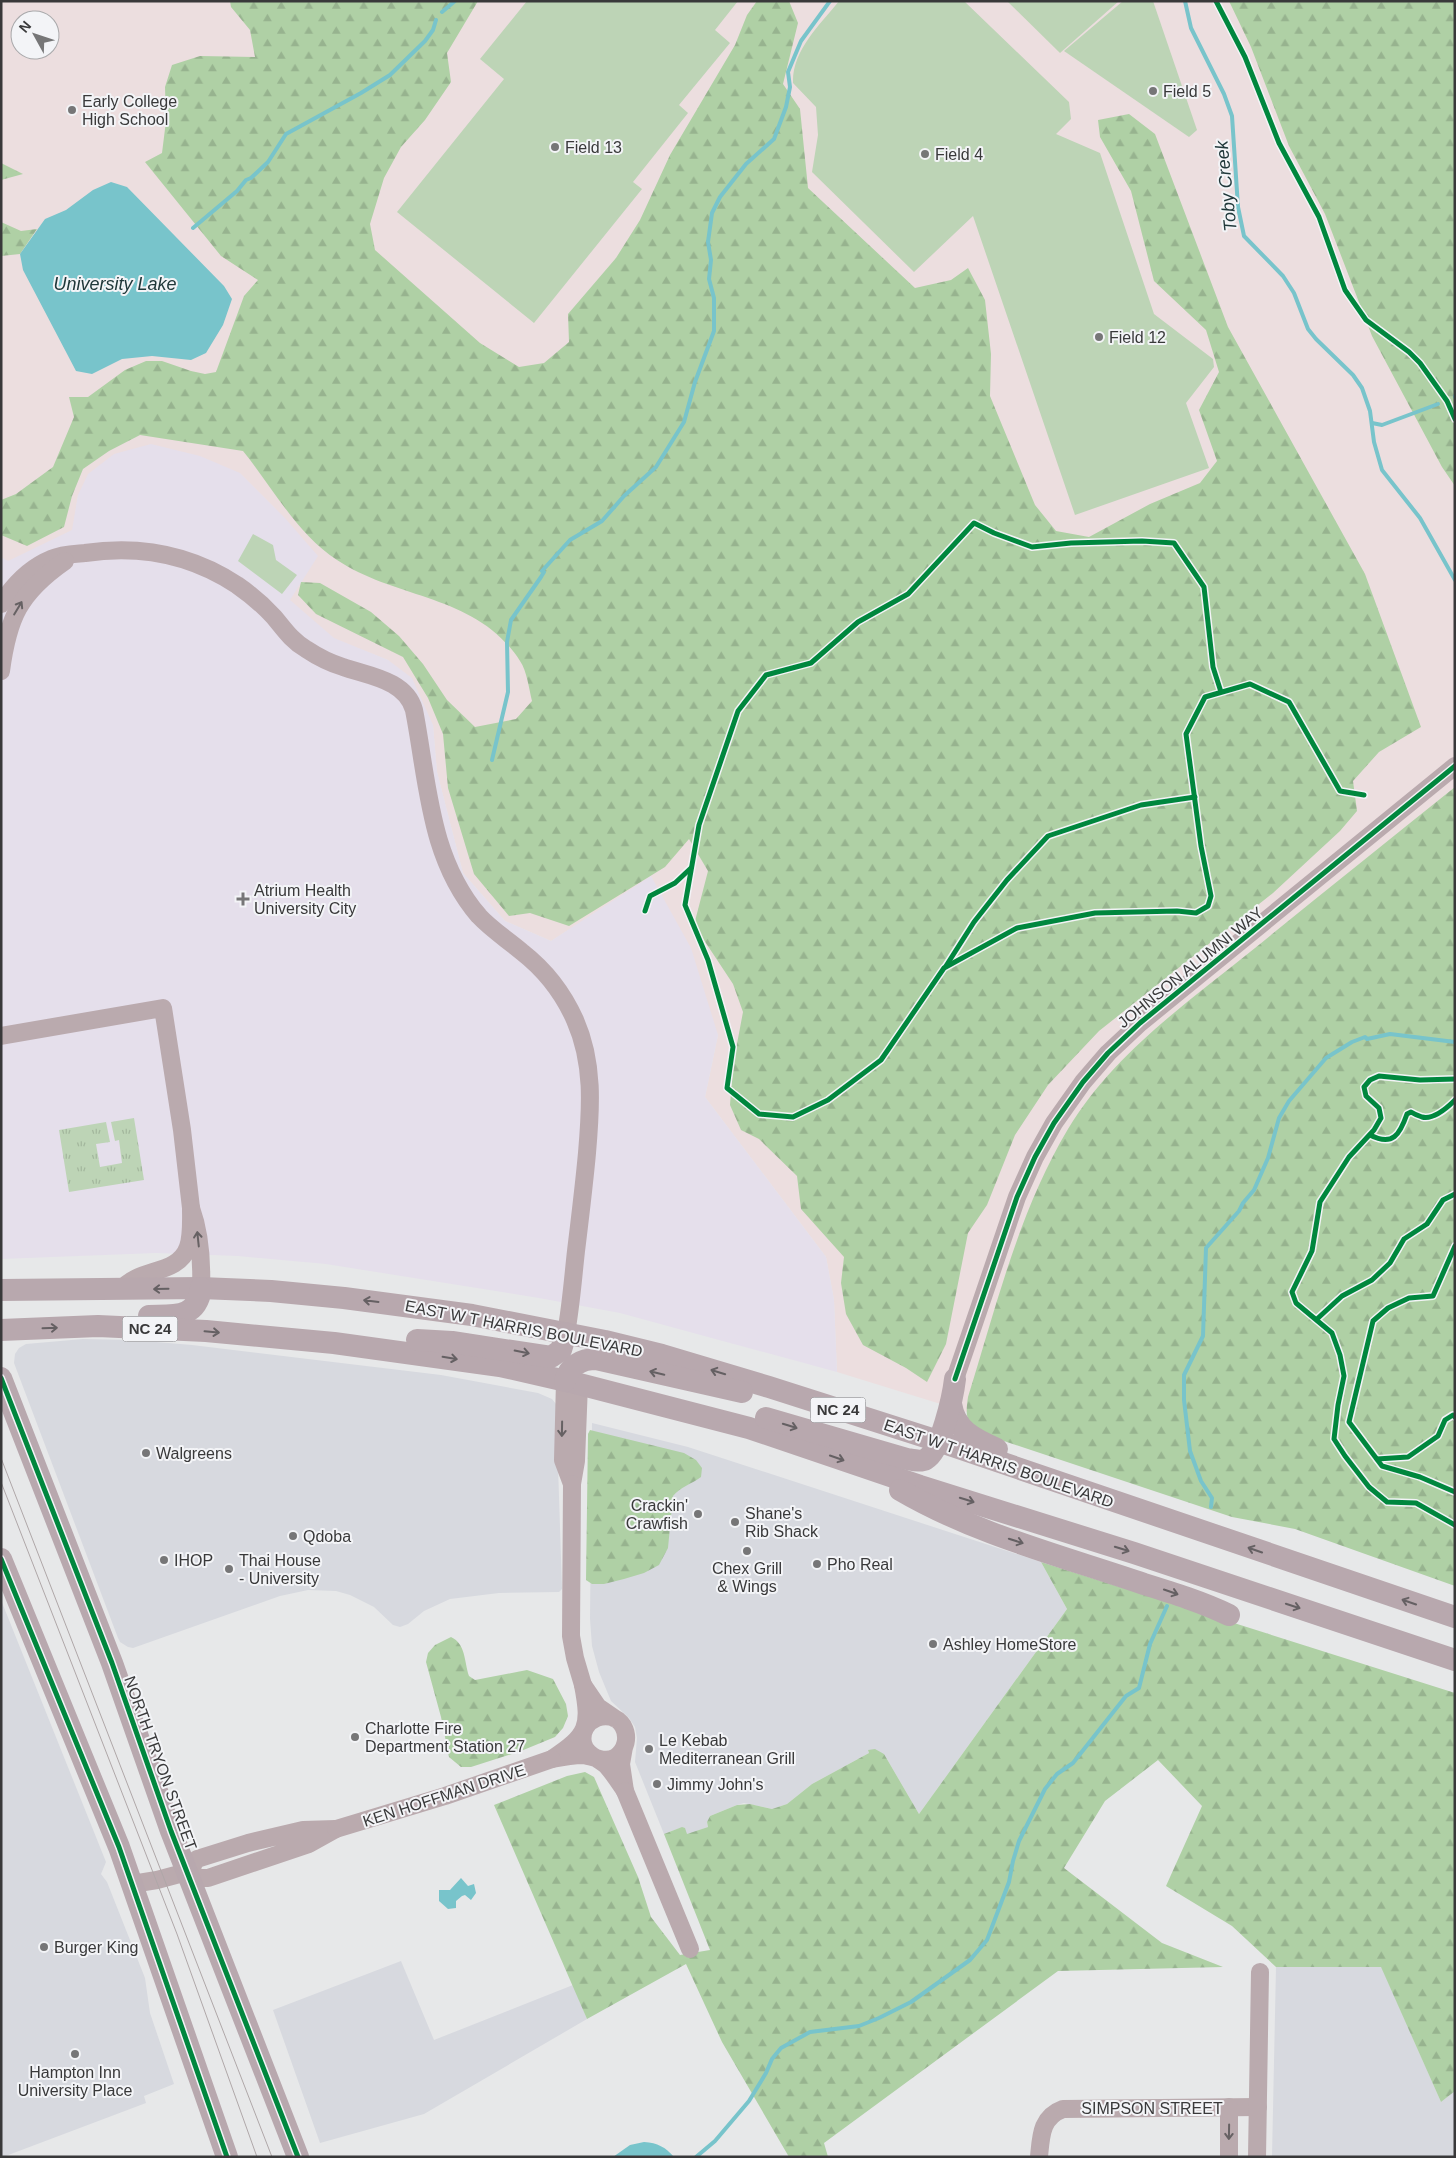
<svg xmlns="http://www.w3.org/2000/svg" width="1456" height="2158" font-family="Arial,sans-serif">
	<defs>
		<pattern id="grass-tufts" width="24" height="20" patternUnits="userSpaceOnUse" patternTransform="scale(1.25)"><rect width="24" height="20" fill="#bdd4b6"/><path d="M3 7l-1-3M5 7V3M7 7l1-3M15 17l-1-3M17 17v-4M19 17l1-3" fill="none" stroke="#a3b79d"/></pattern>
		<pattern id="forest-firs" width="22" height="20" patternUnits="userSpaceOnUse" patternTransform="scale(1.25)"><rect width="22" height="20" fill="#afd0a5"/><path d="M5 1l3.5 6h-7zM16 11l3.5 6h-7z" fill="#97b38f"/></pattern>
	</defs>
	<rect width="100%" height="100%" fill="#e7e8e9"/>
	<!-- built -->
	<g fill="#d7d9df">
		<polygon points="83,1339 132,1340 192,1345 441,1375 538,1393 552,1399 556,1404 562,1589 559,1592 499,1593 450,1599 424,1611 408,1624 400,1627 393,1625 374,1607 350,1595 336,1591 308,1590 280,1596 133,1648 128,1647 120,1642 118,1638 14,1363 15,1354 19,1348 26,1344"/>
		<polygon points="592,1423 688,1447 1041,1562 1067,1609 919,1814 884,1754 868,1750 869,1753 812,1784 787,1804 772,1809 744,1803 737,1805 710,1816 707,1822 708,1827 687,1835 680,1828 664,1834 635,1762 637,1738 635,1727 629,1718 611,1701 599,1672 592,1646 590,1619"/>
		<polygon points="1,1600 106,1862 101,1874 107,1882 145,1978 150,2013 174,2084 144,2096 146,2103 3,2157 1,2157"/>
		<polygon points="401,1961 434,2040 573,1985 587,2019 424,2114 320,2143 273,2010"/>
		<polygon points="1381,1966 1441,2102 1455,2091 1455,2157 1272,2157 1276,1967"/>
	</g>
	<!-- education -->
	<path fill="#ecdedf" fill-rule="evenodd" d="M1,1h1454v1582l-482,-169 -136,-42 -3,-72 -8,-43 -121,-160 13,-62 -67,-158 -100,64 -46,-20 -42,-48 -26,-101 -4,-47 -45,-65 -54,-21 -45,-39 -211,-105 -5,35 -65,32 -7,-5zM20,20h30v30h-30z"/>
	<!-- medical -->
	<polygon fill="#e5dfeb" points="151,444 200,456 240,473 285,518 318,556 290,600 334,638 388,660 412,678 433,725 437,772 463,873 505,921 551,941 651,876 691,948 718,1035 705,1097 826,1257 834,1300 837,1372 620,1313 539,1298 326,1264 238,1256 156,1253 1,1259 1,557 8,561 72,530 78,495 88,474 114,454"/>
	<!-- grass -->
	<polygon fill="url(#grass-tufts)" points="134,1118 144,1180 69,1192 59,1130 106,1122 110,1142 96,1144 100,1167 122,1163 119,1140 115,1141 111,1122"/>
	<!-- forest -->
	<g fill="url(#forest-firs)">
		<path d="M230,1h248l-31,52 4,29 -26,38 -24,27 -17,31 -14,46 5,26 105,93 39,24 25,-4 25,-21 -1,-28 48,-56 24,-38 30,-65 65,-110 12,-30 10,-14h32l9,22 -15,61 17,25 8,79 107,100 36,-8 17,-12 17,32 6,54 -1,42 45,109 21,26 33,6 61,-33 50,-21 17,-22 -18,-51 20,-38 -13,-42 -52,-49 -23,-90 -31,-54 -2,-17 31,-6 26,20 73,193 137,247 56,153 -42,25 -26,29 4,30 -17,20 -67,62 -174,138 -51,54 -33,50 -28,70 -19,28 -22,111 -19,38 -21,-14 -43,-23 -17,-31 -5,-31 3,-26 -43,-48 -4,-33 -38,-37 -18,-9 -11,-25 3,-40 10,-53 -10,-28 -39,-59 14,-54 -19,-32 -24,28 -96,59 -39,-13 -21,3 -35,-42 -26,-86 -5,-54 -15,-36 -25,-41 -87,-43 -18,-19 3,-13 19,1 51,29 28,24 24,28 24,36 28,27 41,-8 16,-18c-3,-12 -5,-30 -12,-40 -43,-67 -123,-61 -183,-101 -40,-26 -64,-72 -94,-109l-103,-16 -31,16 -26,18 -11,27 -8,31 -37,19 -26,-11v-35l15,-6 37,-27 21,-50 -5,-20h19l37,-27 21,-9h16l29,10 14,3 11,-2 28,-76 14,-16 -37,-24 -76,-94 17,-9 4,-32 -1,-34 7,-22 28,-9 55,1 -5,-27 -19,-23z"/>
		<polygon points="1229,1 1455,1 1455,486 1442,467 1372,336 1325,214 1289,146 1251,47"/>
		<polygon points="1,163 23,174 1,180"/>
		<polygon points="1,222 21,231 37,229 20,254 1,256"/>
		<path d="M1455,787v799l-160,-57 -63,-12 -249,-83c-17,-12 -18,-16 -15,-37 28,-90 51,-186 100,-268 44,-73 117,-125 182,-177 68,-55 136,-110 205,-165z"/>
		<path d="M590,1430l94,23 12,7 6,8 -1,9c-8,6 -22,11 -28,19l-5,52 -9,17 -15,8 -20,6 -20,5h-12l-6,-4 2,-146z"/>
		<polygon points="1041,1562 1455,1693 1455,2091 1441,2102 1381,1967 1276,1967 1232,1926 1166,1886 1202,1806 1158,1760 1105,1801 1064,1868 1162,1943 1223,1967 1058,1971 824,2143 828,2157 789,2157 722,2042 686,1964 587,2019 494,1805 567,1776 585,1772 594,1777 638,1877 651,1917 680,1955 710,1950 664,1834 682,1827 685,1828 687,1834 708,1827 707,1822 710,1816 737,1805 750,1804 772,1809 787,1804 812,1784 869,1753 868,1750 875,1749 884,1754 919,1814 1067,1609"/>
		<path d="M451,1637c15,7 13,24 18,39l6,4 52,-10 26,9 13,25 2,12 -5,12 -8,9 -34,14 -50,16h-10l-12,-10 -8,-40 -15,-55 2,-9 7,-8z"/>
	</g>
	<!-- garden -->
	<g fill="#bdd4b6">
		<polygon points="527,1 738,1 715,30 730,43 679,105 688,113 633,182 642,189 534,323 397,212 504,79 480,59"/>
		<path d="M839,1h125l105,101 2,17 -15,15 44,19 54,161 59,45 1,8 -28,36 23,65 -134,47 -102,-299 -59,56 -102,-100 6,-37 -2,-28 -23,-24c-1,-33 27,-58 46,-82z"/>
		<polygon points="1007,1 1119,1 1060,53"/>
		<polygon points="1123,1 1153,1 1197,130 1189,137 1064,51"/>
		<polygon points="253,534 273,545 276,560 297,575 282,594 238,561"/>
	</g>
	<!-- water -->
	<g fill="#78c4cb">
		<polygon points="111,182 127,187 224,286 232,299 223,325 206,353 191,360 152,356 122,359 92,374 76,371 23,270 20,254 45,219 66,210 93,190"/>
		<polygon points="461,1878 468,1886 474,1884 476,1893 471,1900 465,1895 462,1896 456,1901 456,1908 448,1909 439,1901 439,1890 450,1890"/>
		<path d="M644,2142c14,1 21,5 30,15h-61l17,-12z"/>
	</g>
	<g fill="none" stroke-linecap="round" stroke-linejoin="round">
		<!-- stream -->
		<g stroke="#78c4cb" stroke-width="4">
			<polyline points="1185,1 1191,28 1224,94 1232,116 1238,207 1244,236 1283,276 1294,293 1308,329 1316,339 1353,375 1362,388 1370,411 1374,442 1382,470 1420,518 1455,580"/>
			<polyline points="442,12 455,1"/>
			<polyline points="193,228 237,191 246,180 251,178 268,162 286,134 361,93 390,75 425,41 433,30 436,20"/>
			<polyline points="1455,397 1455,396"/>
			<polyline points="1372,423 1382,425 1438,404"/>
			<polyline points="492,760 508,692 507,642 511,620 541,577 544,572 542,571 570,540 602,521 624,496 656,467 684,422 695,382 714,331 714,298 709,279 711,260 708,242 712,213 720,197 746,164 774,139 786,107 790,87 788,72 801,41 830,1"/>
			<polyline points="1211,1507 1212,1498 1201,1481 1190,1451 1184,1400 1184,1375 1203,1336 1206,1248 1239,1211 1243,1203 1254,1190 1268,1158 1279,1118 1289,1101 1326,1058 1352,1042 1365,1037 1367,1039 1390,1034 1455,1042"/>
			<polyline points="696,2157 715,2141 749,2101 766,2073 772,2059 781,2048 810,2032 859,2026 879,2018 911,2002 970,1960 987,1940 1009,1882 1013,1861 1019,1841 1045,1789 1057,1774 1073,1763 1126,1696 1139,1688 1150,1644 1167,1606"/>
		</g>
		<!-- minor -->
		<g stroke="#baaaae" stroke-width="18">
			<path d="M1,604c13,-20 28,-36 50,-45 11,-5 22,-5 34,-6 54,-8 105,1 152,32 13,9 26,20 37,32 10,12 18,24 32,32 12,8 24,14 37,18 26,9 63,13 71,43 14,72 15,148 65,206 13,14 29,24 43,36 23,18 41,41 53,68 19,43 16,87 12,133 -3,33 -7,65 -11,98 -3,27 -5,55 -10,82"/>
			<path d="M1,671c7,-53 18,-78 64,-110"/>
			<polyline points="1,1036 163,1008 182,1130 191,1208"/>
			<path d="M121,1290c17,-23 57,-14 67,-43 4,-12 3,-27 3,-39 9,25 11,54 10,80"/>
			<polyline points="955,1379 1017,1197 1035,1157 1054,1123 1083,1082 1108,1053 1140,1023 1455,766"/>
			<polyline points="565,1381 563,1460 572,1484 576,1461 579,1384"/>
			<polyline points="572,1484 571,1636 575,1658 583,1685"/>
			<path d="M614,1718l-16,-11 -15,-22c8,42 5,50 -31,74 10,-2 20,-4 31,-4 11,1 22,9 33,2 10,-7 13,-20 7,-31 -12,-20 -45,-7 -40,17 3,13 16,15 24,23 7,8 12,16 18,25l-4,-27 3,-17"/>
			<polyline points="625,1791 690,1949"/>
			<polygon points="336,1829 309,1844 208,1878 200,1878 187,1872 197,1859 248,1843 303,1830"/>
			<polyline points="336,1829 445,1796 552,1759"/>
			<polyline points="132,1884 157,1880 187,1872"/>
			<path d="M1039,2157c2,-21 2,-40 24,-48l195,-2"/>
			<polyline points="1229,2157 1229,2107"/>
			<polyline points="1257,2157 1260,1972"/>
		</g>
		<!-- major -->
		<g stroke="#b8a8ae" stroke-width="22">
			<polyline points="1,1290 201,1288 271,1291 344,1298 472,1315 605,1341 662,1355 769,1387 938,1441 1455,1617"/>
			<path d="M149,1316c25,-1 48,3 52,-28"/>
			<polyline points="1,1330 98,1326 206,1331 334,1343 500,1366 579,1384 749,1428 920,1486 1134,1553 1455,1660"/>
			<polyline points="417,1340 452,1342 551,1357 561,1350 566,1333"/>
			<polyline points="1,1378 112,1663 171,1831 298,2157"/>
			<path d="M565,1381c4,-15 16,-22 31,-22l146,33"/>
			<path d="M951,1404c4,26 23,35 46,45"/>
			<path d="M766,1418l141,41c6,1 14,3 19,0 15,-8 27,-63 29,-80"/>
			<path d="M900,1490c75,44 162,66 244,94 29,9 58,18 85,31"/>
			<polyline points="1,1559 119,1847 227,2157"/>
		</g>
		<!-- tram -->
		<g stroke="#afa7a8" stroke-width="1">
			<polyline points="1,1458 272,2157"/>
			<polyline points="1,1482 177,1934 257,2157"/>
		</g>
		<defs>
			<g id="cycleway">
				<polyline points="1216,1 1245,57 1279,143 1319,217 1345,290 1366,320 1409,352 1420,363 1447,401 1455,419"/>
				<polyline points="1221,692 1213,667 1204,587 1174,543 1142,541 1071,543 1032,547 994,533 974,523 908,594 858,622 811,663 766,675 738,711 699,825 685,905 708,960 733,1047 727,1088 759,1114 793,1117 828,1100 881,1060 944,968 1017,928 1095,913 1177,911 1196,913 1208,906 1211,896 1201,846 1186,734 1205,697 1250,684 1289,702 1340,791 1364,795"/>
				<polyline points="645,911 650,896 675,883 691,868"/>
				<polyline points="946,966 974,922 1007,880 1048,836 1141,805 1195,797"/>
				<polyline points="1455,1079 1420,1080 1379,1076 1370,1080 1364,1087 1366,1096 1379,1108 1381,1118 1374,1130 1349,1157 1320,1202 1312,1251 1292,1292 1296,1303 1332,1333 1340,1355 1344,1376 1338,1405 1334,1439 1345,1456 1369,1487 1387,1502 1416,1503 1455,1525"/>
				<path d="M1370,1135c23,12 30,-1 37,-21l4,-2c3,2 8,4 11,5 12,3 25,-9 33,-17"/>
				<polyline points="1455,1246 1433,1296 1409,1298 1388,1308 1373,1321 1349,1422 1382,1466 1420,1477 1455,1492"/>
				<polyline points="1317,1319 1342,1296 1372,1280 1390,1263 1404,1239 1427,1224 1443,1200 1455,1194"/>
				<polyline points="1,1378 112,1663 171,1831 298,2157"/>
				<polyline points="955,1379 1017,1197 1035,1157 1054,1123 1083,1082 1108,1053 1140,1023 1455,766"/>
				<polyline points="1377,1459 1408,1457 1438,1436 1445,1420 1453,1415 1455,1417"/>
				<polyline points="1,1559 119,1847 227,2157"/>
			</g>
		</defs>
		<!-- cycleway casing -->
		<use href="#cycleway" stroke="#f3f4f7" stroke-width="8"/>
		<!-- cycleway -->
		<use href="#cycleway" stroke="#00873e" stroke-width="5"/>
	</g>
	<!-- one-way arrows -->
	<defs><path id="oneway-shaft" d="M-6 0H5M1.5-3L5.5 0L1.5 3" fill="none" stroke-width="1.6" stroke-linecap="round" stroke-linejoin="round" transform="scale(1.25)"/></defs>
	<g stroke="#666163">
		<use href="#oneway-shaft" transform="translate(18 608) rotate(-59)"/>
		<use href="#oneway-shaft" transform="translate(198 1239) rotate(-96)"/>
		<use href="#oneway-shaft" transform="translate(562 1429) rotate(91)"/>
		<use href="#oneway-shaft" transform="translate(1229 2132) rotate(91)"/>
	</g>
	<g stroke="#656063">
		<use href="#oneway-shaft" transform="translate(161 1289) rotate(179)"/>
		<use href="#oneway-shaft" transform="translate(371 1301) rotate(-173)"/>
		<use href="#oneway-shaft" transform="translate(50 1328) rotate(-2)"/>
		<use href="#oneway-shaft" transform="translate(212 1332) rotate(5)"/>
		<use href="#oneway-shaft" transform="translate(522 1352) rotate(11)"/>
		<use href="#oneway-shaft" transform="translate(450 1358) rotate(9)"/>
		<use href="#oneway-shaft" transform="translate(718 1372) rotate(-163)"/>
		<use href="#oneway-shaft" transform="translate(657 1373) rotate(-167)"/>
		<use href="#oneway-shaft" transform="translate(790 1426) rotate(17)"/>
		<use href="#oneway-shaft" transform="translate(837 1458) rotate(19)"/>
		<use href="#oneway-shaft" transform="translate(967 1500) rotate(17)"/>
		<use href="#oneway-shaft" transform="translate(1016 1541) rotate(18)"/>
		<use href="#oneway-shaft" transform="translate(1122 1549) rotate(17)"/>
		<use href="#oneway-shaft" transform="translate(1255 1550) rotate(-161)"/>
		<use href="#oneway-shaft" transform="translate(1171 1592) rotate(19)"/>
		<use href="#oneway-shaft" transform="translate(1409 1602) rotate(-161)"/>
		<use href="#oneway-shaft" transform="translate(1293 1606) rotate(18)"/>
	</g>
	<!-- markers -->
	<g fill="#767677" stroke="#f3f4f7" stroke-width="2">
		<circle cx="1153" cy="91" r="5"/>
		<circle cx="72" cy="110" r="5"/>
		<circle cx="555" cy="147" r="5"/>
		<circle cx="925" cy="154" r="5"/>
		<circle cx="1099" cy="337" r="5"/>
		<path d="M240.5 891.5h5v5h5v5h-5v5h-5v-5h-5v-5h5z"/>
		<circle cx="146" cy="1453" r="5"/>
		<circle cx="698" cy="1514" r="5"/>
		<circle cx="735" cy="1522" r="5"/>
		<circle cx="293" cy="1536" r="5"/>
		<circle cx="747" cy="1551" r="5"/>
		<circle cx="164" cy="1560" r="5"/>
		<circle cx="817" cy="1564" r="5"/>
		<circle cx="229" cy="1569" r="5"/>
		<circle cx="933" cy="1644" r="5"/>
		<circle cx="355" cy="1737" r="5"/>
		<circle cx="649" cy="1749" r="5"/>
		<circle cx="657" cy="1784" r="5"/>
		<circle cx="44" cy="1947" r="5"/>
		<circle cx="75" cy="2054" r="5"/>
	</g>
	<g text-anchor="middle" stroke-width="4" stroke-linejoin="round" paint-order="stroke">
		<!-- shield labels -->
		<g fill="#f3f4f7" stroke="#717173" stroke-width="1">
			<rect x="122.5" y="1316.5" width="55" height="25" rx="4"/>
			<rect x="810.5" y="1397.5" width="55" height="25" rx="4"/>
		</g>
		<g font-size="15" font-weight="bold" fill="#39393a">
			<text x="150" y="1334">NC 24</text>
			<text x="838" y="1415">NC 24</text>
		</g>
		<!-- poi labels -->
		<g font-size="16" fill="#39393a" stroke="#f3f4f7" text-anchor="start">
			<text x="1163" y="97">Field 5</text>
			<text x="82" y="107">Early College<tspan x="82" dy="18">High School</tspan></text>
			<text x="565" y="153">Field 13</text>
			<text x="935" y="160">Field 4</text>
			<text x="1109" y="343">Field 12</text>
			<text x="254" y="896">Atrium Health<tspan x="254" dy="18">University City</tspan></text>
			<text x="156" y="1459">Walgreens</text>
			<text x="688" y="1511" text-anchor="end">Crackin'<tspan x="688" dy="18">Crawfish</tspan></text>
			<text x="745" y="1519">Shane's<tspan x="745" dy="18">Rib Shack</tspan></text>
			<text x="303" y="1542">Qdoba</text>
			<text x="174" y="1566">IHOP</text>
			<text x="239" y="1566">Thai House<tspan x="239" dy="18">- University</tspan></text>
			<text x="827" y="1570">Pho Real</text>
			<text x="747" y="1574" text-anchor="middle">Chex Grill<tspan x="747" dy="18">&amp; Wings</tspan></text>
			<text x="943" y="1650">Ashley HomeStore</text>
			<text x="365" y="1734">Charlotte Fire<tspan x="365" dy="18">Department Station 27</tspan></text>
			<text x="659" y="1746">Le Kebab<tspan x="659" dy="18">Mediterranean Grill</tspan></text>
			<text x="667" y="1790">Jimmy John's</text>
			<text x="54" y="1953">Burger King</text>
			<text x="75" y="2078" text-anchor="middle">Hampton Inn<tspan x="75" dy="18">University Place</tspan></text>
		</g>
		<!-- street labels -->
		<g font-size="16" fill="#39393a" stroke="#f3f4f7">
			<text transform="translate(1190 967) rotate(-39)" y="6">JOHNSON ALUMNI WAY</text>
			<text transform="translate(524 1328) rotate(11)" y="6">EAST W T HARRIS BOULEVARD</text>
			<text transform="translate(999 1463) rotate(19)" y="6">EAST W T HARRIS BOULEVARD</text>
			<text transform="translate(161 1763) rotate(70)" y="6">NORTH TRYON STREET</text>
			<text transform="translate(444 1795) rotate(-18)" y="6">KEN HOFFMAN DRIVE</text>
			<text x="1152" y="2114">SIMPSON STREET</text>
		</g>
		<!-- water labels -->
		<g font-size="18" font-style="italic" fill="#20383a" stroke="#f3f4f7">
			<text transform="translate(1226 186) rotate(-96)" y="6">Toby Creek</text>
			<text x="115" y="290">University Lake</text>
		</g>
	</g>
	<!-- border -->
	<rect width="1456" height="2158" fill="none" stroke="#39393a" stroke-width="5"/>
	<!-- north arrow -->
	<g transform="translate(35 35) rotate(310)"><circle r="24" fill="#f3f4f7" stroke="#a9a9ab"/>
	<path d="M0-4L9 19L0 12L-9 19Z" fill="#767677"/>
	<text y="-8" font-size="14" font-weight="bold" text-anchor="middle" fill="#39393a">N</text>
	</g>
</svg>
